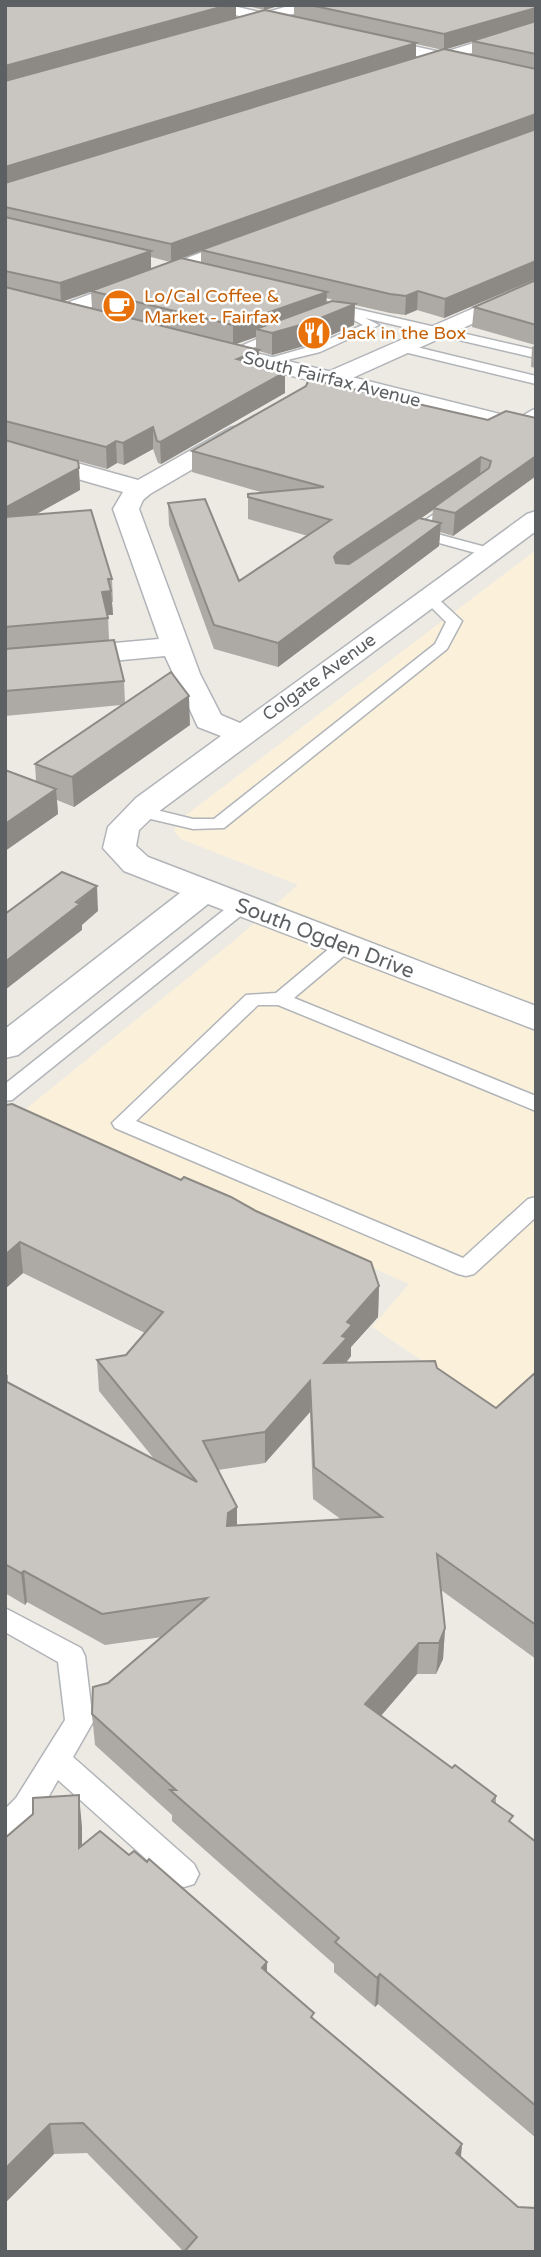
<svg xmlns="http://www.w3.org/2000/svg" width="541" height="2257" font-family="'Varela Round',sans-serif">
	<rect width="100%" height="100%" fill="#edeae4"/>
	<!-- commercial -->
	<polygon fill="#fbf1db" points="536,550 536,1437 372,1327 409,1284 22,1112 236,939 298,885 181,839 174,831 178,821"/>
	<g fill="none" stroke-linecap="round" stroke-linejoin="round">
		<defs>
			<g id="lane">
				<polygon points="326,302 536,350 536,358 365,318 379,325 320,352 263,366 263,360 312,346 363,325 350,318 354,315 322,307 322,303"/>
				<polygon points="278,330 288,332 235,356 225,353"/>
				<polygon points="400,343 536,376 536,384 396,350 396,344"/>
				<polygon points="536,408 536,417 514,428 508,424"/>
				<polygon points="456,499 463,503 461,506 426,531 493,549 493,555 483,555 410,535 408,532"/>
				<polygon points="428,593 433,594 462,621 447,649 224,828 193,829 134,815 131,811 140,806 193,819 214,819 435,644 446,622 421,597"/>
				<polygon points="241,900 248,902 250,906 248,910 12,1100 5,1101 5,1084 234,902"/>
				<polygon points="344,940 351,942 353,946 351,950 294,998 536,1096 536,1111 278,1005 258,1005 136,1121 463,1258 528,1199 536,1197 536,1217 474,1274 466,1276 458,1274 115,1128 112,1123 246,995 276,993 337,942"/>
				<path d="M5,1608l76,40 4,8 8,66 -20,35 121,107 5,10 -5,10 -10,3 -10,-3 -116,-104c-13,22 -27,54 -53,63v-34l11,-11 49,-78 -7,-58 -53,-30z"/>
			</g>
			<g id="street">
				<polygon points="292,5 316,5 314,8 230,32 222,27 225,24"/>
				<polygon points="536,24 536,33 414,71 402,71 400,68 402,65"/>
				<polygon points="251,234 258,236 261,240 258,244 70,315 56,315 52,311 56,307"/>
				<polygon points="536,281 536,295 339,384 323,384 320,379 323,374"/>
				<polygon points="238,426 246,428 250,433 246,438 150,494 143,500 139,509 200,674 221,715 240,723 527,514 536,511 536,531 158,812 139,830 136,846 148,857 536,1006 536,1030 208,904 18,1055 5,1058 5,1029 180,893 124,871 103,848 108,827 136,798 221,736 198,727 165,656 5,671 5,653 159,639 113,509 123,492 5,458 5,443 138,480 230,428"/>
			</g>
			<g id="secondary">
				<polygon points="202,5 229,5 306,23 308,26 301,30 204,8"/>
				<polygon points="363,35 536,73 536,83 358,43 355,40 358,37"/>
				<polygon points="208,341 536,423 536,437 200,353 197,348 200,343"/>
			</g>
		</defs>
		<!-- lane casing -->
		<use href="#lane" stroke="#b1b4b8" stroke-width="3"/>
		<!-- street casing -->
		<use href="#street" stroke="#b1b4b8" stroke-width="3"/>
		<!-- secondary casing -->
		<use href="#secondary" stroke="#b0b4b8" stroke-width="3"/>
		<!-- lane -->
		<use href="#lane" fill="#fff" fill-rule="evenodd"/>
		<!-- street -->
		<use href="#street" fill="#fff" fill-rule="evenodd"/>
		<!-- secondary -->
		<use href="#secondary" fill="#fff" fill-rule="evenodd"/>
	</g>
	<!-- wall -->
	<g fill="#ada9a5" fill-rule="evenodd">
		<path d="M5,5h231v13l28,-8 -21,-5h38l-15,5 28,6v-11h242v274l-92,39 -27,-8 -12,5 -15,-2 -35,-8 -1,20 -43,19 -39,11 -13,-4v14l26,7v21l-124,71 -3,-1 -5,-14 -29,16 -7,-2 -10,6 -29,-8 2,29 -45,25 77,64 1,23h-1l1,13h-5l1,25 15,41 1,22 65,22 -116,82 -17,-7 1,14 -53,37v-81l31,11 -1,-17 86,-59 -116,11zM472,41v14l-27,-6zM416,44l27,6 -27,8zM201,251v12l-19,-5 5,-1zM151,257l19,5 -19,7zM91,292l1,16 -28,-7zM326,298l18,5h-18zM256,337v12l-20,-5z"/>
		<polygon points="536,279 536,368 531,367 532,347 535,345 472,327 474,307"/>
		<path d="M536,417v59l-83,60 -13,-4 -1,14 -161,121 -64,-18 -45,-124 -1,-22 71,78 69,-45 -60,-17v-25l16,-1 -72,-21v-21l296,-31 48,-2zM433,510l-1,11 -11,-3z"/>
		<path d="M5,1105l374,181 -1,31 -27,30v9l-5,7 91,5 59,40 40,-36v287l-95,-69 4,38 -2,31 -7,15h-19l-36,42 71,52 44,28v7l16,21 24,18v296l-158,-134 -3,3 -41,-35v-8l-162,-143v-6l-77,-70 -3,-31 16,-31 54,-46 -57,8 -78,-43 -2,3 -20,-12v-219l3,1v7l147,78 -56,-69 -2,-31 29,-5 19,-22 -122,-60 -18,16zM310,1412l3,87 29,21 -105,6 -19,-56 47,-7z"/>
		<polygon points="536,1283 536,1302 534,1301"/>
		<polygon points="82,1827 82,1846 267,1973 314,2019 462,2144 461,2157 184,2252 87,2153 54,2154 5,2203 5,1838"/>
	</g>
	<!-- shaded-wall -->
	<g fill="#8d8a86">
		<polygon points="228,5 236,5 236,18 5,82 5,66"/>
		<polygon points="264,5 281,5 264,10"/>
		<polygon points="536,8 536,22 444,50 444,34"/>
		<polygon points="416,43 416,58 5,185 5,167"/>
		<polygon points="536,114 536,130 171,262 171,244"/>
		<polygon points="151,251 151,270 61,302 60,283"/>
		<polygon points="536,261 536,279 444,318 445,299"/>
		<polygon points="418,291 417,310 405,315 406,296"/>
		<polygon points="327,292 326,311 256,329 256,337 233,345 233,325"/>
		<polygon points="355,304 354,325 311,344 272,355 272,333"/>
		<polygon points="259,350 259,370 237,359"/>
		<polygon points="285,372 285,393 161,464 160,442"/>
		<polygon points="153,427 153,449 124,465 123,443"/>
		<polygon points="116,441 117,463 107,469 106,447"/>
		<polygon points="536,456 536,476 453,536 455,513"/>
		<polygon points="481,457 480,479 433,508 433,510 337,576 334,557 337,553"/>
		<polygon points="79,468 80,490 5,531 5,508"/>
		<polygon points="441,523 439,546 278,667 278,643"/>
		<polygon points="111,591 113,615 103,615 102,592"/>
		<polygon points="189,696 190,725 74,807 72,777"/>
		<polygon points="56,789 58,814 5,851 5,824"/>
		<polygon points="97,886 98,911 82,925 82,930 5,990 5,962"/>
		<polygon points="20,1242 23,1273 5,1289 5,1255"/>
		<polygon points="379,1286 378,1317 351,1347 351,1356 347,1361 346,1369 324,1363 342,1336 347,1322"/>
		<polygon points="310,1381 310,1412 265,1463 265,1432"/>
		<polygon points="237,1507 237,1539 227,1526 228,1513"/>
		<polygon points="24,1571 27,1602 25,1605 21,1573"/>
		<polygon points="445,1628 443,1659 436,1674 439,1643"/>
		<polygon points="419,1643 417,1674 364,1735 365,1704"/>
		<polygon points="79,1795 82,1827 82,1880 79,1848"/>
		<polygon points="267,1962 267,1993 262,1968"/>
		<polygon points="380,1974 378,2004 375,2007 377,1978"/>
		<polygon points="50,2124 54,2154 5,2203 5,2169"/>
		<polygon points="462,2144 459,2174 456,2153"/>
	</g>
	<!-- building -->
	<g fill="#c9c5c0" stroke="#8d8a86" stroke-width="2" fill-rule="evenodd">
		<polygon points="5,5 228,5 5,66"/>
		<polygon points="310,5 536,5 536,8 444,34"/>
		<polygon points="265,10 416,43 5,167 5,81"/>
		<polygon points="536,21 536,54 472,41"/>
		<polygon points="444,49 536,69 536,114 171,244 5,207 5,183"/>
		<polygon points="536,129 536,261 445,299 418,291 406,296 390,294 201,250"/>
		<polygon points="5,217 151,251 60,283 5,271"/>
		<polygon points="181,258 327,292 233,325 91,291"/>
		<polygon points="536,280 536,325 474,307"/>
		<polygon points="5,287 259,350 237,359 285,372 160,442 157,441 153,427 123,443 116,441 106,447 5,421"/>
		<polygon points="332,301 355,304 311,322 272,333 256,329"/>
		<polygon points="309,379 488,420 506,411 536,418 536,456 455,513 433,508 489,468 491,461 481,457 337,553 334,557 336,563 349,564 419,518 441,523 278,643 214,625 168,503 205,499 239,581 331,520 248,497 248,494 324,487 192,451 306,386"/>
		<polygon points="5,440 78,461 79,468 5,508"/>
		<polygon points="91,510 112,579 108,579 111,591 102,592 108,618 5,627 5,517"/>
		<polygon points="114,640 124,681 5,691 5,649"/>
		<polygon points="171,672 189,696 72,777 35,764"/>
		<polygon points="5,770 56,789 5,824"/>
		<polygon points="62,872 97,886 76,902 80,904 5,962 5,914"/>
		<path d="M12,1104l169,76 3,-3 47,20 25,14 115,51 8,24 -32,36 5,3 -10,11 5,2 -23,25 111,-2 2,7 59,40 40,-36v253l-99,-71 8,74 -6,15h-20l-54,61 87,64 3,-3 41,31 -4,5 21,15 -4,5 27,21v264l-156,-132 -3,4 -42,-36 4,-4 -169,-148h6l-84,-76 1,-27 15,-4 99,-85 -105,16 -78,-43 -3,2 -16,-9v-183l192,101 -100,-122 29,-5 37,-43 -143,-70 -15,13v-150zM310,1381l4,86 68,50 -155,9 1,-13 9,-6 -34,-66 62,-9z"/>
		<polygon points="79,1795 79,1848 100,1831 129,1855 134,1851 147,1862 149,1859 267,1962 262,1968 314,2013 311,2017 462,2144 456,2153 518,2207 535,2208 536,2252 184,2252 197,2237 83,2123 50,2124 5,2169 5,1838 33,1814 33,1798"/>
	</g>
	<!-- icons -->
	<defs>
		<symbol id="cafe-disc" viewBox="-11 -11 22 22"><circle r="9.5" fill="#e8710a" stroke="#fff"/><path d="M-5.5-4.5H6V0H3Q3 3.5 0 3.5H-2.5Q-5.5 3.5-5.5 0ZM3-3.2v2h1.7v-2ZM-6 4.5H4V6H-6Z" fill="#fff"/></symbol>
		<symbol id="restaurant-disc" viewBox="-11 -11 22 22"><circle r="9.5" fill="#e8710a" stroke="#fff"/><path d="M-5-6h1v4h1v-4h1v4h1v-4h1v5L-1.5 .5V6h-2V.5L-5-1ZM5-6V6H3V1.5H1.5Q1.5-4 5-6Z" fill="#fff"/></symbol>
	</defs>
	<g fill-rule="evenodd">
		<use href="#cafe-disc" x="100" y="287" width="38" height="38"/>
		<use href="#restaurant-disc" x="295" y="314" width="38" height="38"/>
	</g>
	<g text-anchor="middle" stroke-width="5" stroke-linejoin="round" paint-order="stroke">
		<!-- far-food labels -->
		<g font-size="18" fill="#c56008" stroke="#fff" text-anchor="start">
			<text x="144" y="302">Lo/Cal Coffee &amp;<tspan x="144" dy="21">Market - Fairfax</tspan></text>
			<text x="338" y="339">Jack in the Box</text>
		</g>
		<!-- far-street labels -->
		<g font-size="18" fill="#5c6063" stroke="#fff">
			<text transform="translate(332 379) rotate(14)" y="6">South Fairfax Avenue</text>
			<text transform="translate(319 677) rotate(-36)" y="6">Colgate Avenue</text>
		</g>
		<!-- street labels -->
		<g font-size="21" fill="#5c6063" stroke="#fff">
			<text transform="translate(325 938) rotate(21)" y="7">South Ogden Drive</text>
		</g>
	</g>
	<!-- border -->
	<rect width="541" height="2257" fill="none" stroke="#5c6063" stroke-width="14"/>
</svg>
